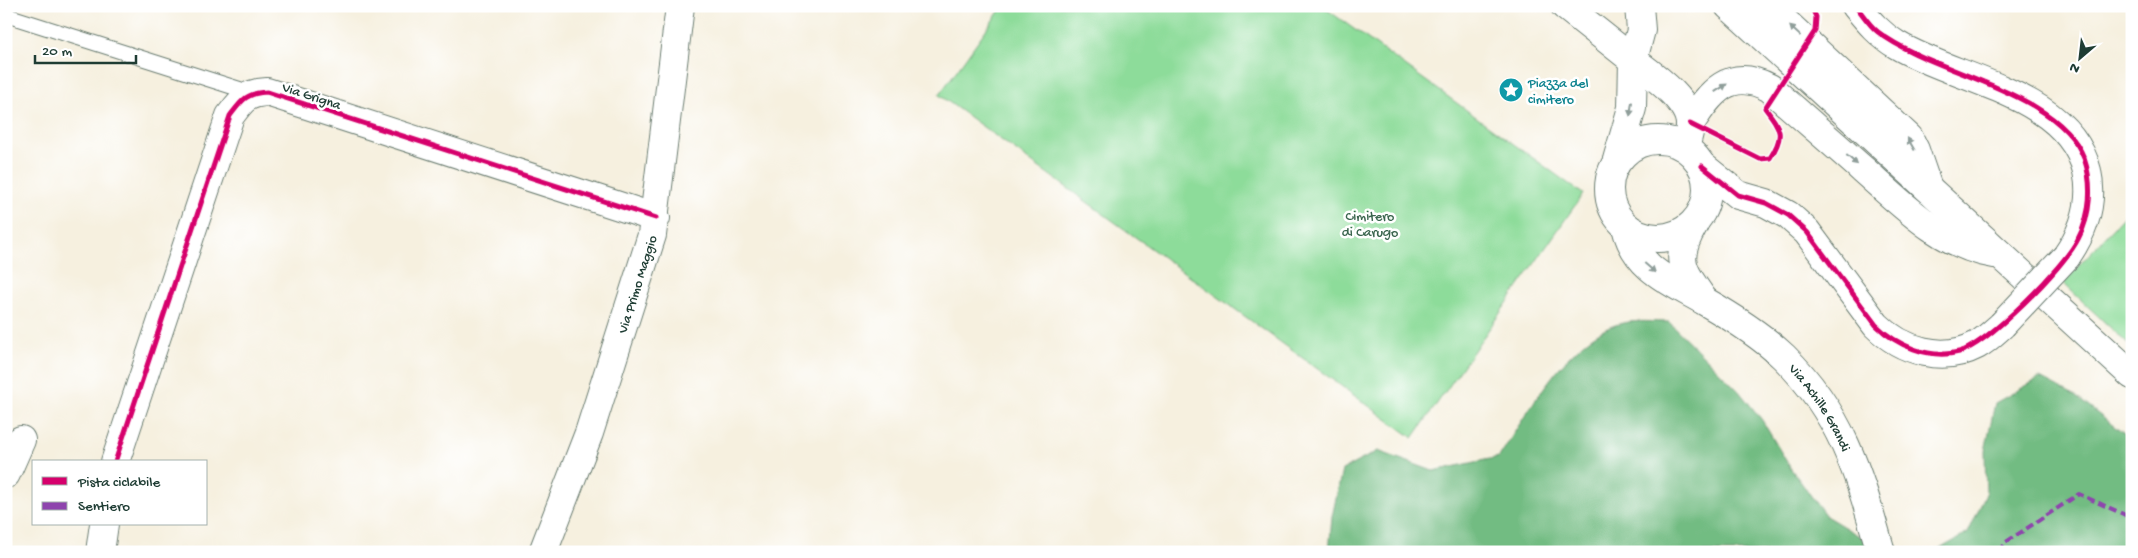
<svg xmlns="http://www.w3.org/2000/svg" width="2138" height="558" font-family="'Gochi Hand',sans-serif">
	<rect width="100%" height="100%" fill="#fff"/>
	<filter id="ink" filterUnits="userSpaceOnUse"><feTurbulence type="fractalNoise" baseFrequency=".02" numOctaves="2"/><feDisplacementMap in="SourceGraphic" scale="10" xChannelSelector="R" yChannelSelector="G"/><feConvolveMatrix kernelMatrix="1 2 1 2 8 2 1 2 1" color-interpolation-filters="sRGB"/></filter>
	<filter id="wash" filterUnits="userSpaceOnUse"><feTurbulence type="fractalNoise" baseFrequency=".0096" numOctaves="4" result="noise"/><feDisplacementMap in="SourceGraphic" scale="20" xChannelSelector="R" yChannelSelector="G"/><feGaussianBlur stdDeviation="1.12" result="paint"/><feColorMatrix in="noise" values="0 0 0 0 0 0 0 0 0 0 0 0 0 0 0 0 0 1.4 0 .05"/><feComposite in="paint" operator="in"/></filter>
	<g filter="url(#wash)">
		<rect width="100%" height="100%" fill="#f6f0df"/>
		<!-- green -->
		<g fill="#8ddc9a" stroke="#568c67">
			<polygon points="1003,6 1322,6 1583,194 1413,438 939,95"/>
			<polygon points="2132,207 2132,348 2063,283"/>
		</g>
		<!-- forest -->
		<g fill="#72bc82" stroke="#487c5b">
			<path d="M1669,322l69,68 24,30 29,49 35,47 60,36h-557l3,-35 10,-47 36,-19 55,20 66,-14c28,-43 70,-123 124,-134 14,-3 31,-1 46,-1z"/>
			<polygon points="2040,378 2076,397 2132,440 2132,552 1934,552 1968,533 1986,494 1985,451 1995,403"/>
		</g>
	</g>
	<g filter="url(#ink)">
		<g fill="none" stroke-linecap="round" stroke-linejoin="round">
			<defs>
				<polyline id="lane" points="6,15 252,93"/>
				<g id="street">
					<polyline points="1565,6 1633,60"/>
					<path d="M1694,224c-20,35 -13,44 9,75"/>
					<path id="s1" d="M1626,227c10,43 46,55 80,75 26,15 56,34 78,55 59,58 75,118 97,195"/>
					<path d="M115,462l115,-346c12,-16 16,-23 37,-24l389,126"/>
					<polyline points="6,474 21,440"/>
					<polyline points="100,552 104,524"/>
					<path id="s2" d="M543,552l46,-119 63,-198 28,-229"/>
				</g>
				<g id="secondary">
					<path d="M1856,6c13,16 24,29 41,39 61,36 171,48 190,126 7,31 -3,60 -21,86"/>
					<path d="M1633,60c18,14 57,40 57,65 0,7 -3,14 -4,20"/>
					<circle cx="1658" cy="189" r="49"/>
					<polyline points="1617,160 1632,108 1633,60"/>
					<path d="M1702,166l36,29 28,8 22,12 19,17 69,93c26,26 67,38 101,20 9,-5 17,-13 25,-20"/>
				</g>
				<g id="primary">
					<polyline points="1729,6 2132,375"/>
					<polyline points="1768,6 1909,138 1915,150 1928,188"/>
					<polyline points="1633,60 1641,30 1639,6"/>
					<path d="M1690,124c20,-31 39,-58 80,-36 30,27 61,53 91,80 40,35 79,77 133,86"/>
				</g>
			</defs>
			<!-- lane casing -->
			<use href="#lane" stroke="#6a7c70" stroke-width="16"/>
			<!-- street casing -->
			<use href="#street" stroke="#6a7c70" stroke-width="30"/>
			<!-- secondary casing -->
			<use href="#secondary" stroke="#6a7c70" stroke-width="30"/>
			<!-- primary casing -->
			<use href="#primary" stroke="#6a7c70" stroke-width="30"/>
			<!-- lane -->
			<use href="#lane" stroke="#fff" stroke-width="14"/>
			<!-- street -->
			<use href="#street" stroke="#fff" stroke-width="28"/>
			<!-- secondary -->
			<use href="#secondary" stroke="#fff" stroke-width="28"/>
			<!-- primary -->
			<use href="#primary" stroke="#fff" stroke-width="28"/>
			<defs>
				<polyline id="secondary-bridge" points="2002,325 2066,257"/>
			</defs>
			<!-- secondary-bridge casing -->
			<use href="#secondary-bridge" stroke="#6a7c70" stroke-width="30" stroke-linecap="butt"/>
			<!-- secondary-bridge -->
			<use href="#secondary-bridge" stroke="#fff" stroke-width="28"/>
			<!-- quiet -->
			<polyline stroke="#8e44ad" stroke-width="4" stroke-dasharray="8 4" stroke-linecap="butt" points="2000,552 2006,542 2079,494 2132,518"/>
			<defs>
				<g id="cycleway">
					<path d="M1690,124l70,35 10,-1c15,-23 11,-29 -5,-50l50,-77 1,-14 -5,-11"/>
					<path d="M1702,166l36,29 28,8 22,12 19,17 69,93c20,20 53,35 83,27 28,-7 106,-86 119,-113 13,-24 15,-55 6,-81 -26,-68 -150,-83 -206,-126 -8,-6 -15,-17 -22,-26"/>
					<path d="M115,462l115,-346c12,-16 16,-23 37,-24l389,126"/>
				</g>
			</defs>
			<!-- cycleway casing -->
			<use href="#cycleway" stroke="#fff" stroke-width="8"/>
			<!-- cycleway -->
			<use href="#cycleway" stroke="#d6006c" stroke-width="5"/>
		</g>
		<!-- one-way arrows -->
		<defs><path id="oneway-solid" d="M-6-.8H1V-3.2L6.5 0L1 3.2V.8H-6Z" transform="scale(1.25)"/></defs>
		<g fill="#8f9e9a">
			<use href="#oneway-solid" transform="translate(1795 31) rotate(-137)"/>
			<use href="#oneway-solid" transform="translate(1721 88) rotate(-33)"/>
			<use href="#oneway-solid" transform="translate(1631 109) rotate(98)"/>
			<use href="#oneway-solid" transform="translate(1911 144) rotate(-120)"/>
			<use href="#oneway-solid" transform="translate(1852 160) rotate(41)"/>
			<use href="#oneway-solid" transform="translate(1650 268) rotate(41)"/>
		</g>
	</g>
	<!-- icons -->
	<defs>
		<symbol id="sight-disc" viewBox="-11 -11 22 22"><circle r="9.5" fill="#0f9aa8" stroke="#fff"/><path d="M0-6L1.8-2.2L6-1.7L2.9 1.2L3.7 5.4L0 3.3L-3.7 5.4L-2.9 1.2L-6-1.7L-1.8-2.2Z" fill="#fff"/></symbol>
	</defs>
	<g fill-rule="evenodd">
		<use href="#sight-disc" x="1497" y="76" width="28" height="28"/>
	</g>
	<g text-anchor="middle" stroke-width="5" stroke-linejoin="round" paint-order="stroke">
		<!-- culture labels -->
		<g font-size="14" fill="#0d838f" stroke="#fff" text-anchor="start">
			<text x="1528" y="87">Piazza del<tspan x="1528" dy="16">cimitero</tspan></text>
		</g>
		<!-- street labels -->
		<g font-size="14" fill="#1f3d34" stroke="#fff">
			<text transform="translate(312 95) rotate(18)" y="5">Via Grigna</text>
			<text dy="5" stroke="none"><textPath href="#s2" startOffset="284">Via Primo Maggio</textPath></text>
			<text dy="5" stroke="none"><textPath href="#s1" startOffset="272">Via Achille Grandi</textPath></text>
		</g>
		<!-- park labels -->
		<g font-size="14" fill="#3a654e" stroke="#fff">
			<text x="1370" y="220">Cimitero<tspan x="1370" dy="16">di Carugo</tspan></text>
		</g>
	</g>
	<!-- margin -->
	<rect width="2138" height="558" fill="none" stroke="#fff" stroke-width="25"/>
	<!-- legend -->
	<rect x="32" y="460" width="175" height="65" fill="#ffffff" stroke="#a5b1ae"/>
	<rect x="42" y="477" width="25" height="8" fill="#d6006c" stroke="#a5b1ae"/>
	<text x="78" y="486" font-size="15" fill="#1f3d34">Pista ciclabile</text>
	<rect x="42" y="502" width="25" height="8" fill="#8e44ad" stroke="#a5b1ae"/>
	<text x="78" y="510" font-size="15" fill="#1f3d34">Sentiero</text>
	<!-- north arrow -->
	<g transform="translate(2080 58) rotate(208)" stroke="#ffffff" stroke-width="4" paint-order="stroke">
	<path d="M0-4L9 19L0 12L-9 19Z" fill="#1f3d34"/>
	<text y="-8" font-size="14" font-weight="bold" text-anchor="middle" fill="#1f3d34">N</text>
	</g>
	<!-- scale -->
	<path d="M35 55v8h101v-8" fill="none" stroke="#1f3d34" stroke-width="2.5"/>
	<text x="42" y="55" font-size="15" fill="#1f3d34" stroke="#ffffff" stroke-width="4" paint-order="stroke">20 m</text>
</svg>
